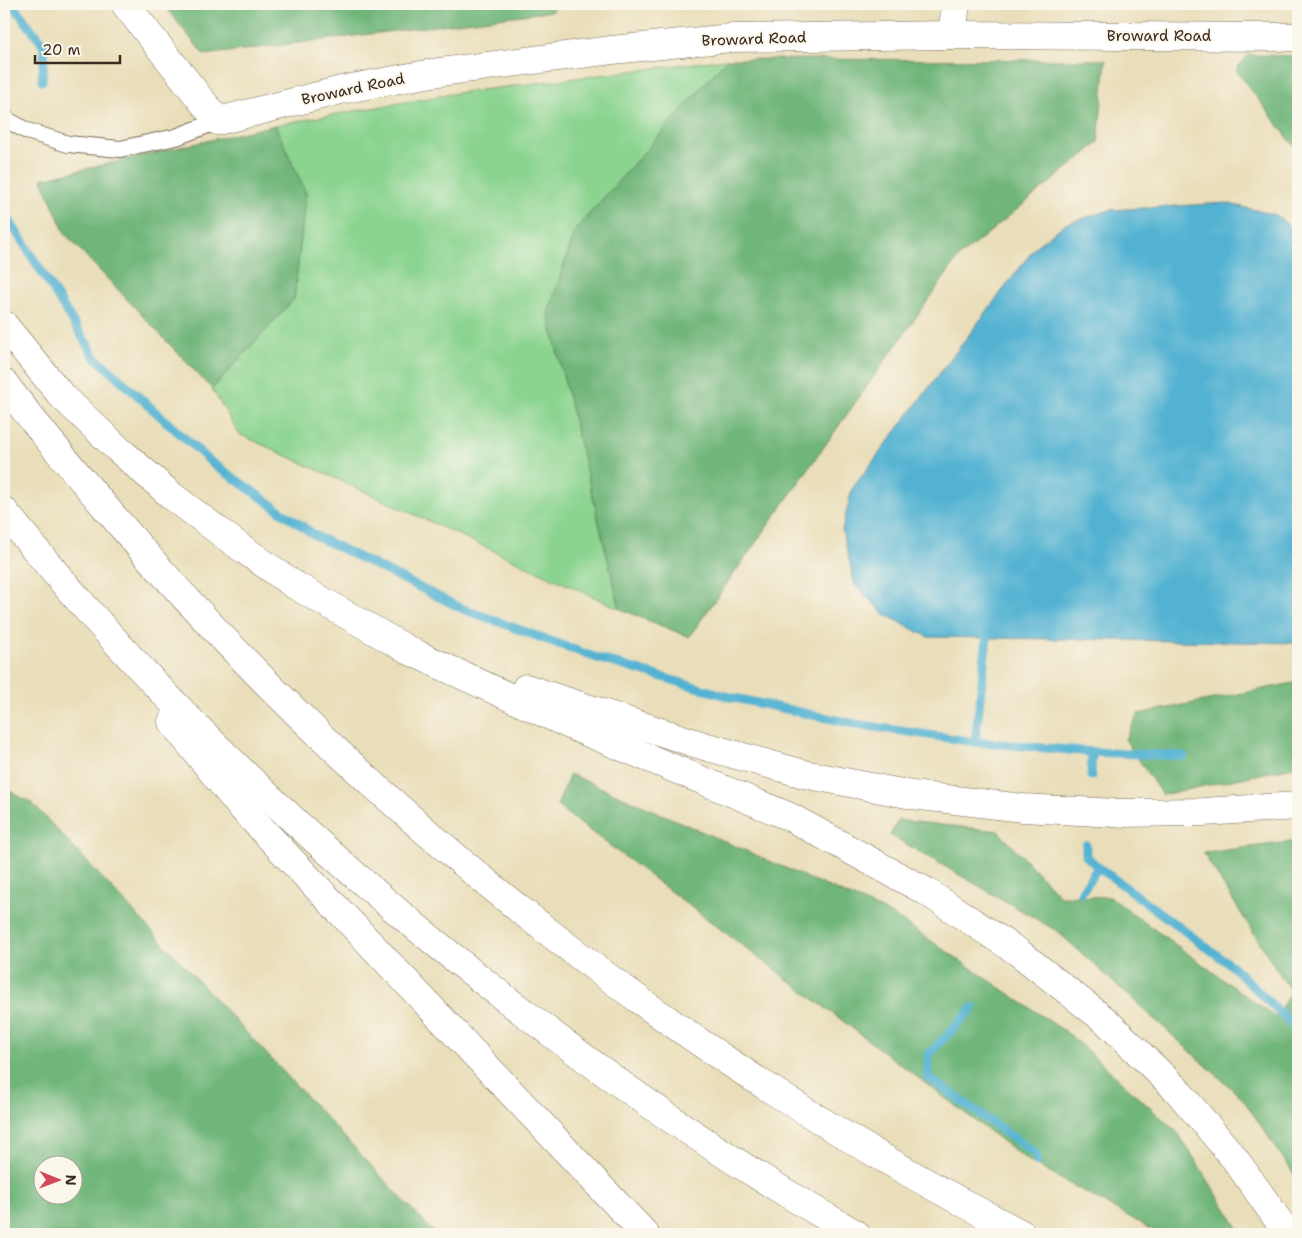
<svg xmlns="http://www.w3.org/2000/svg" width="1302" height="1238" font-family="'Shantell Sans',sans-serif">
	<rect width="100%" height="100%" fill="#fbf7ec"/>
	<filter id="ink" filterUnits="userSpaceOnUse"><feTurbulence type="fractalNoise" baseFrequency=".02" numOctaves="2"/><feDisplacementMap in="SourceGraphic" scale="10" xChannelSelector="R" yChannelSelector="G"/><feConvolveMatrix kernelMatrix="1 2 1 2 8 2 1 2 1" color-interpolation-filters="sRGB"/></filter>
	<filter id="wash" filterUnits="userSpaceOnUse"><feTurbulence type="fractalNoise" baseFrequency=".0096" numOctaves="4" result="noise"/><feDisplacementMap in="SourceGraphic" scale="20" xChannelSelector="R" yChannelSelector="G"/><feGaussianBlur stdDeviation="1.12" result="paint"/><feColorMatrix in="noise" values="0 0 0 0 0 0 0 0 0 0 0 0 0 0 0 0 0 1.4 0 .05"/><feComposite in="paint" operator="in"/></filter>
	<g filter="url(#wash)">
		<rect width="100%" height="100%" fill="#e9deb9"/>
		<!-- green -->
		<polygon fill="#8bd490" stroke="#637f57" points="727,59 576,229 548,313 620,609 239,434 212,389 294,299 306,193 275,125 457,93"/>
		<!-- forest -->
		<g fill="#70b67a" stroke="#56704c" fill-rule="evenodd">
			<polygon points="163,4 557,4 553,11 204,55"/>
			<polygon points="1248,55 1298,56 1298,151 1236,70"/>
			<polygon points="727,59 1106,60 1098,143 958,258 689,637 620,609 548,313 576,229"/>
			<polygon points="275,125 306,193 294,299 212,389 65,234 42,179"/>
			<polygon points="1298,682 1298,766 1162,795 1125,739 1138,714"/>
			<polygon points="570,774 893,915 1070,1035 1178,1133 1242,1234 1160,1234 1030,1162 557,806"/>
			<path d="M4,788l28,15 403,431h-431zM42,1166h30v30h-30z"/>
			<polygon points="898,820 998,831 1060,896 1110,897 1275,1017 1291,992 1203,853 1298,841 1298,1180 1242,1098 1057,931 890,835"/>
		</g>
		<!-- water -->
		<polygon fill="#53b2d2" stroke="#476e78" points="1226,203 1276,215 1298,234 1298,643 928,637 884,614 855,585 842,530 852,489 1037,245 1065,224 1110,210"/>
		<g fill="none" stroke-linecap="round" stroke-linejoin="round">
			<!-- stream -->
			<g stroke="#53b2d2" stroke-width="9">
				<polyline points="12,4 45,47 42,81"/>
				<polyline points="4,212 95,357 211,462 316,536 463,609 597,658 730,697 855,724 975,742 987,638"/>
				<polyline points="975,742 1092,752 1091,776"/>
				<polyline points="1092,752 1184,756"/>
				<polyline points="1086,845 1086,856 1098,867 1232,966 1298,1030"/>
				<polyline points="1081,893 1098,867"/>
				<polyline points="973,1008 928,1055 928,1077 1036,1154 1037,1162"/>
			</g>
		</g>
	</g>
	<g filter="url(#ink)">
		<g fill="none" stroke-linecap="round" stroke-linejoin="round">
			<defs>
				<polyline id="service" points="4,118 27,131 68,144 120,149 176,137 218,121"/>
				<g id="minor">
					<polyline points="125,4 218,121 341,90 432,73 612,50 731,38 952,35 1298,37"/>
					<polyline points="952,35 956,4"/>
				</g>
				<g id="motorway">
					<polyline points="4,325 61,395 118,449 172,496 236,544 293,584 410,651 572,726 790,817 927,892 1018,952 1106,1021 1177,1090 1235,1159 1288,1234"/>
					<path d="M4,383c32,43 67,84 102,125 254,300 566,546 916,726"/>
					<path d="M4,511c151,188 327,355 519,501 106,81 216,156 333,222"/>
					<polyline points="526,688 704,746 804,774 912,795 1023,808 1116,813 1203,812 1298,806"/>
					<polyline points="172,722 240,806 645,1234"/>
				</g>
			</defs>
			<!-- service casing -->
			<use href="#service" stroke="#786954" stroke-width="18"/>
			<!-- minor casing -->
			<use href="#minor" stroke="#786954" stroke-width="29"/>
			<!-- motorway casing -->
			<use href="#motorway" stroke="#786954" stroke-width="29"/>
			<!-- service -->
			<use href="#service" stroke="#fff" stroke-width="16"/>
			<!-- minor -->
			<use href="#minor" stroke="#fff" stroke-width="28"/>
			<!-- motorway -->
			<use href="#motorway" stroke="#fff" stroke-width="28"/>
		</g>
	</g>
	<g text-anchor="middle" stroke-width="4" stroke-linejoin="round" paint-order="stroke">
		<!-- street labels -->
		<g font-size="15" fill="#3b2a1e" stroke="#fbf7ec">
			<text x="1159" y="41">Broward Road</text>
			<text transform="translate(754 39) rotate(-2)" y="5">Broward Road</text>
			<text transform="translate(353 89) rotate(-12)" y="5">Broward Road</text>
		</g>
	</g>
	<!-- margin -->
	<rect width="1302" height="1238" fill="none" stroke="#fbf7ec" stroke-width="20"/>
	<!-- north arrow -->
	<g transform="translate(58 1180) rotate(91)"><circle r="24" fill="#fbf7ec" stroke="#aea59a"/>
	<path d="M0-4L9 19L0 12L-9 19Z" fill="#d1495b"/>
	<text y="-8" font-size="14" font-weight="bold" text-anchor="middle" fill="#3b2a1e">N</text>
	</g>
	<!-- scale -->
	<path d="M35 55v8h85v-8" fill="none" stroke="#3b2a1e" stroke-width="2.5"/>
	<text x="42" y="55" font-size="15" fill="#3b2a1e" stroke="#fbf7ec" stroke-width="4" paint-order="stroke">20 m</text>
</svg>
